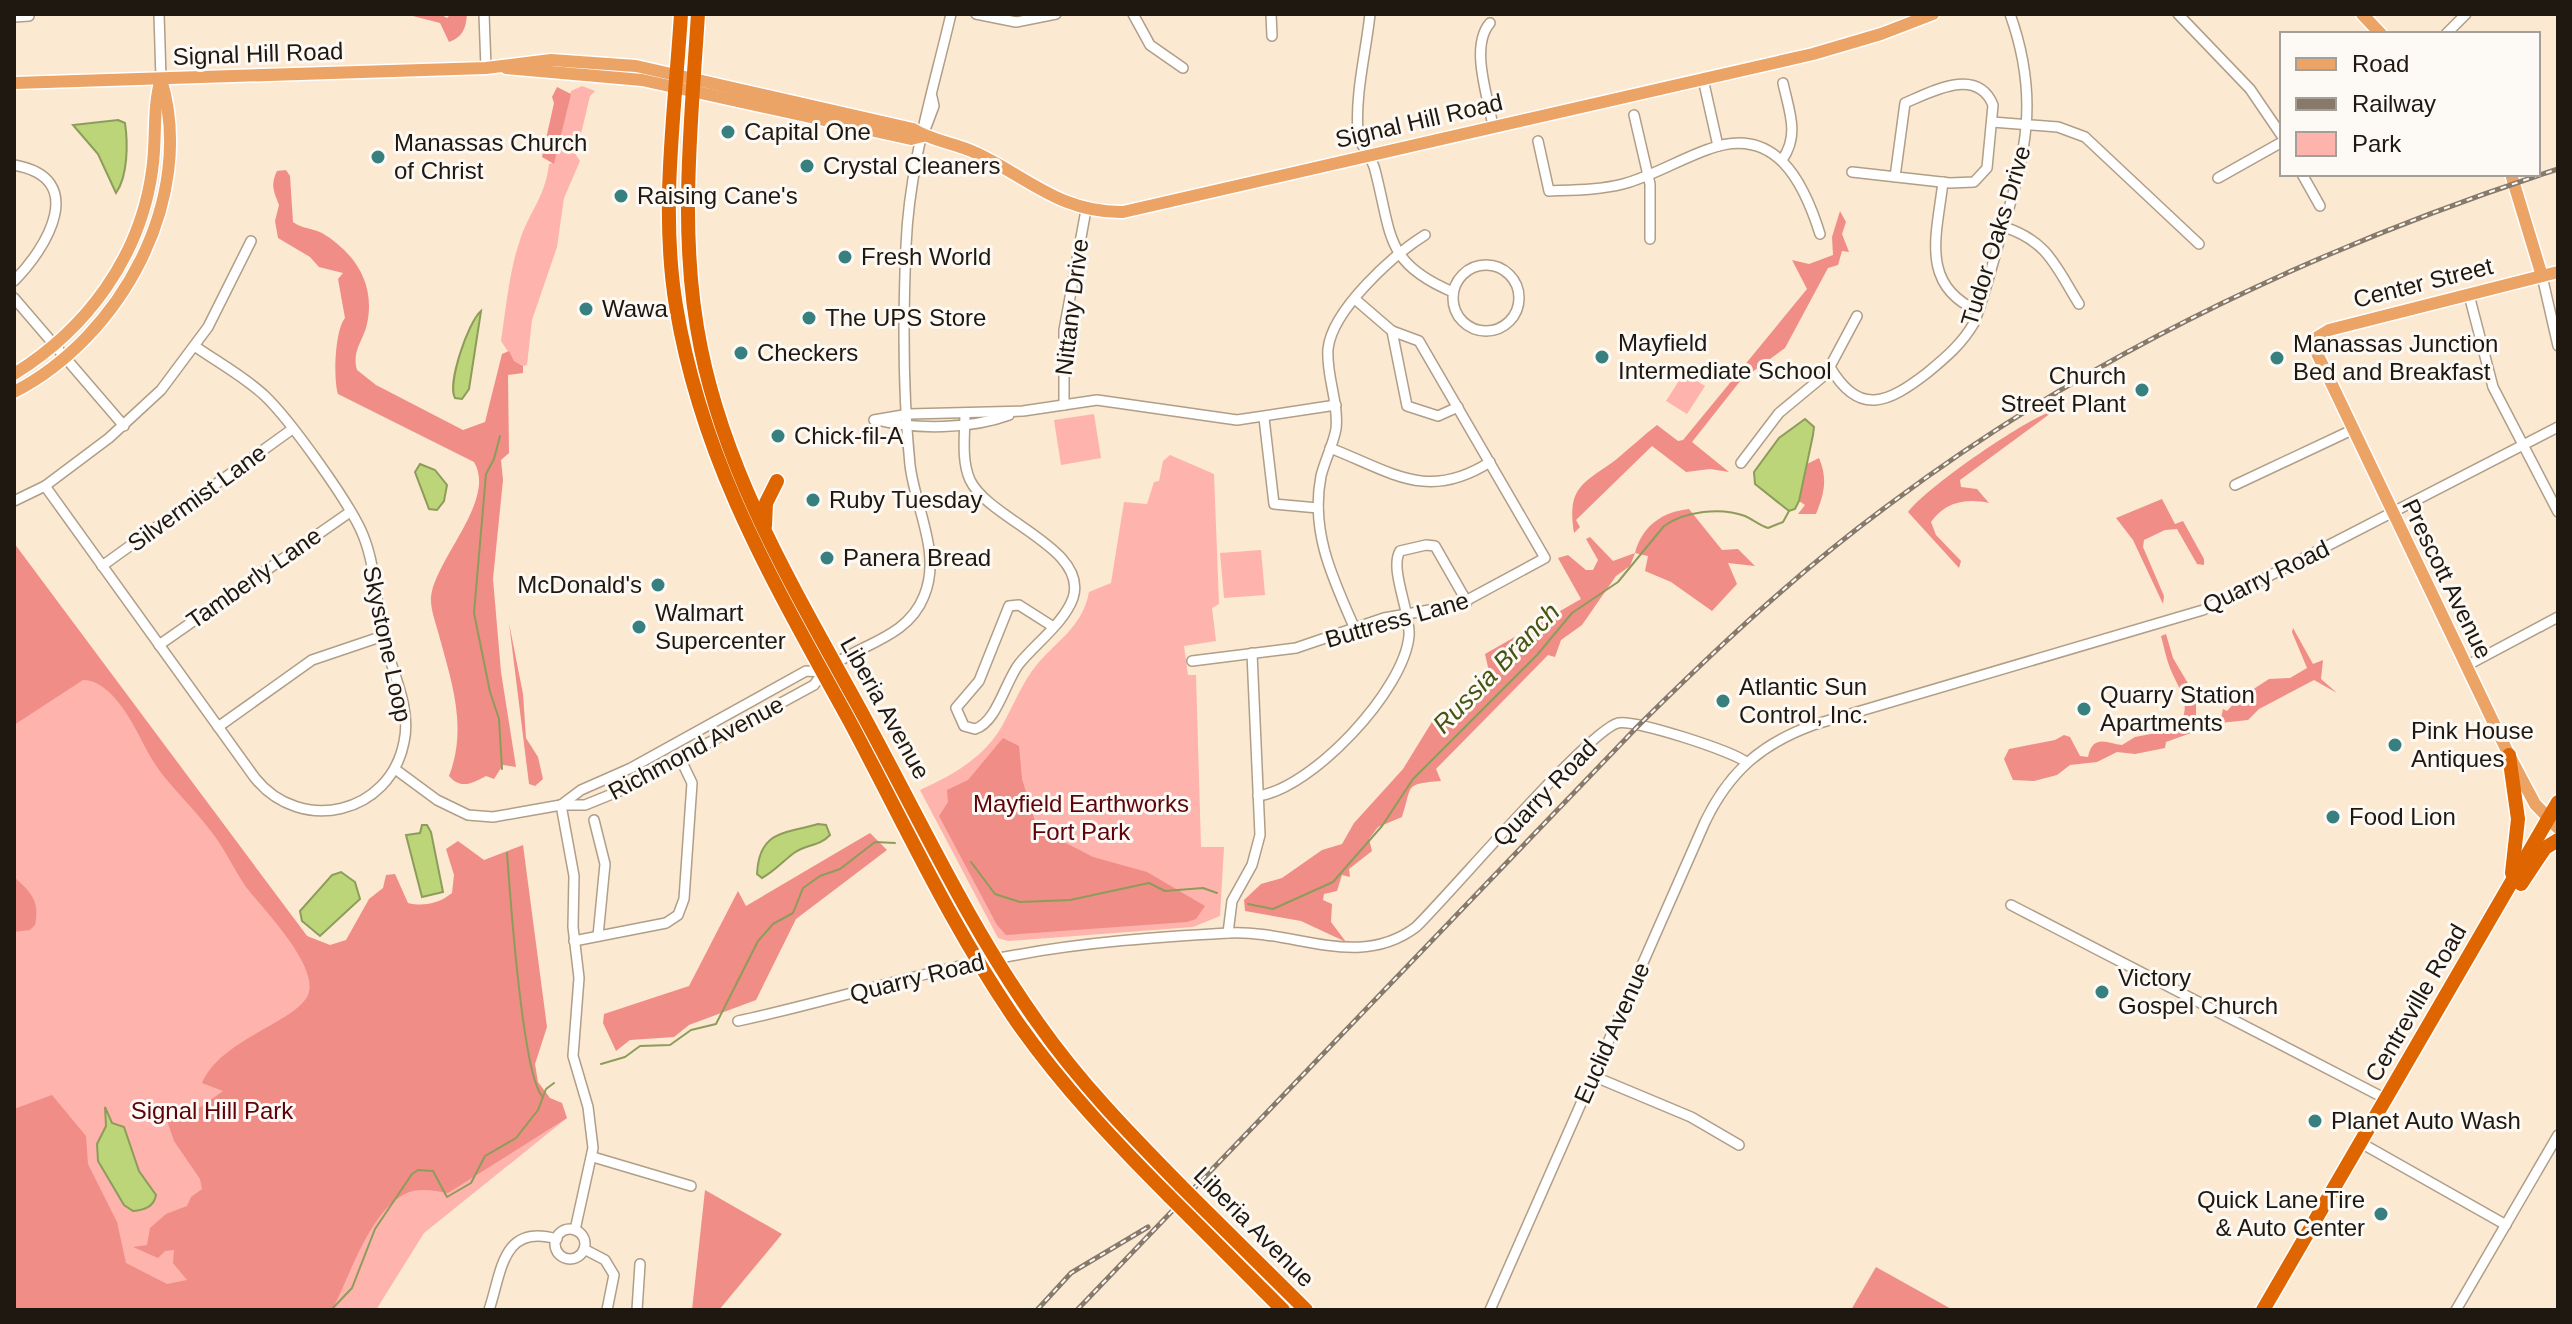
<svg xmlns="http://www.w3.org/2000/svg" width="2572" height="1324" font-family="Helvetica,sans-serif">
	<rect width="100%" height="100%" fill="#fce9d2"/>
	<!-- green -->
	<g fill="#feb3ad">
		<path d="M582,86l13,5 -5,5 -14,59 4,6 -16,37 -7,49 -25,73 -5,45 -4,1 -9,-5 -13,-20c5,-33 8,-69 19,-101 9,-28 25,-42 29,-76l5,-1 17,-72z"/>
		<polygon points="1684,373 1705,386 1687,414 1666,401"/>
		<polygon points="1094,414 1101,458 1061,465 1054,420"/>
		<path d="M1170,455l44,19 5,130 -7,4 4,33 -32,5 4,29h8l5,172h23l-4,69 -27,11 -185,14 -10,-3 -78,-148c31,-14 64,-32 82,-64 10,-18 18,-38 30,-55 21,-29 50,-41 57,-79l22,-9 13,-81 23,2 7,-22 5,-1 4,-20z"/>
		<polygon points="14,547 307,936 567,1118 424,1233 376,1310 14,1310"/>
		<polygon points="1261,550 1265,595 1224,598 1220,553"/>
	</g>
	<!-- forest -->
	<g fill="#f08d86">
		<path d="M440,14l7,4 4,-4h16c-1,14 -4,23 -18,28l-9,-19 -31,-8z"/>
		<polygon points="557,87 571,94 554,164 542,157 554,103 552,97"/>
		<path d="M286,170l4,6 3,46c9,7 20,6 29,11 35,21 55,54 44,95 -5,15 -14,25 -9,42l19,15 87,45 22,-8 17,-68 7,-3 5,10 9,5v7l-15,2 1,78 -8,7 2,20 -10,99 8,93 15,95 -13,-2 -9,14 -8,-3c-13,7 -25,14 -37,0 18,-47 4,-90 -9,-137 -3,-13 -10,-29 -9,-42 4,-38 66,-97 43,-135l-136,-68c-5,-16 -3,-64 7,-76l-7,-39 5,-6 -24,-6 -9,-10 -32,-19 -3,-17 4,-16c-5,-13 -9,-20 -2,-34z"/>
		<path d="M1840,211l6,11 -4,12 7,18 -7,-1 -4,14 -10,3 -43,80 -44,32 -49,62 37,30 -19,-3 -24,3 -34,-26 -76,74 4,7 -6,6c-8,-49 12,-50 44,-75 13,-11 26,-23 39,-33l21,16 5,-1 124,-151 -15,-29 17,4 24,-9 -1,-18z"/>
		<path d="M2055,410l-95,70 1,7 16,2 12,14c-23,-5 -44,-1 -58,19l5,13 25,26 -2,7 -51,-56c19,-25 117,-93 147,-102z"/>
		<path d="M1819,458c9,21 5,36 -3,56h-18l7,-9 -6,-4 8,-37z"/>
		<polygon points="2162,499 2175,524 2183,521 2204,559 2204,565 2197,564 2177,529 2165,530 2144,540 2143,547 2164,596 2163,604 2133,540 2116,518"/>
		<path d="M1689,509l33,41 16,-1 17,17 -27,-3 9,21 -25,27 -41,-29 -26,-11 3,-15 -13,-3 -5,13 -14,10 -34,49 -21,15 -6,17 -7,-2 -112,114 5,12c-38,3 -28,4 -39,36l-24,10 -9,12 3,12 -23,18 1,8 -8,-2 -5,16 -13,3 -1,6 9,4 -1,18 15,20 -45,-21 -56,-10 -1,-11 17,-16 21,-6 40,-28 20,-6 12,-21 49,-54 32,-52 20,-10 10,-16h9l16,-15 -5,-22 96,-55 -23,-41 10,-3 18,15h7l5,-10 -12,-21 4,-2 23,24 22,-8c7,-27 27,-41 54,-44z"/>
		<path d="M14,543l293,393 23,9 16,-5 23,-41 14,-11 3,-13 9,-1 13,29c16,4 32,0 44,-10l2,-18 -8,-26 12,-8 26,19 39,-15 24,182 -12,37 3,18 12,16 12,5 5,15 -119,75c-14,-2 -29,-6 -43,1 -35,17 -55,82 -73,116h-318v-201l38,-14 34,41 2,28 29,58 9,41 41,21 20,-4 -14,-17 1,-13 -9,1 -7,7 -25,-11 14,-2 3,-17 16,-14 21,-8 4,-9 11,-8 -2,-10 -26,-38 -10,-29 6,-3 25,2 28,-20 -21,-8c19,-44 94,-61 106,-88 12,-29 -46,-87 -62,-108 -13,-19 -22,-40 -36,-57 -15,-20 -33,-37 -48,-56 -20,-26 -28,-58 -53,-82 -8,-7 -15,-12 -26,-12l-69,45z"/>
		<polygon points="509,623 523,694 526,738 538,757 543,779 535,786 529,784"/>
		<polygon points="2293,628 2313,664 2323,660 2321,679 2337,693 2314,680 2259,709 2248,720 2220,723 2223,709 2227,711 2238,699 2269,679 2290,678 2307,668 2292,632"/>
		<path d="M2166,634l7,24 23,39v26l9,5 -39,14 -1,6 -30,6 -18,-2 -20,10 -27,3 -13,10 -23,6 -21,-1 -9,-21 5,-10 46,-9 9,-5 6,2 10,19 8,1c5,-24 20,-13 34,-12l13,-8 42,-8c17,-25 2,-38 -7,-61 -4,-10 -6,-21 -9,-32z"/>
		<polygon points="1003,738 1019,746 1022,779 1037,828 1093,857 1147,872 1205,906 1196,919 1187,922 1006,935 997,925 939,816 948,802 947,790 968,780"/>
		<polygon points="870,833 887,850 796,919 756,1000 689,1025 674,1037 630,1040 616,1051 603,1023 604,1014 689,986 738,891 746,906"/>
		<path d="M14,877c17,15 26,24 21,48l-5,5 -16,2z"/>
		<polygon points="705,1190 782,1234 719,1310 692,1310"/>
		<polygon points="1876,1267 1953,1310 1851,1310"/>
	</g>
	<!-- water -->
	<g fill="#bcd579" stroke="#8d9c5a" stroke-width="2">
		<path d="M118,120l7,3c3,20 3,53 -9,70l-18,-39 -25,-29z"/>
		<path d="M481,311l-12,78 -7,10 -7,-1c-8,-14 13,-76 26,-87z"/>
		<polygon points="1805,419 1814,427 1813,435 1799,501 1795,509 1789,511 1755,484 1754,472 1779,438"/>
		<polygon points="420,464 435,470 447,485 444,501 437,510 429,509 415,472"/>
		<path d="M818,824l8,1 4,10c-11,12 -25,9 -36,18 -11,8 -19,18 -32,25l-5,-4c2,-44 28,-40 61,-50z"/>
		<polygon points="422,825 427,825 431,832 443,892 422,897 406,835 420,833"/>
		<polygon points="341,872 355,882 360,899 320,936 302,921 300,911 332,875"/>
		<path d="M105,1107l7,16 12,4 15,44 17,24c-2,12 -12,15 -23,16l-9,-6 -26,-44 -1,-17 9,-18z"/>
	</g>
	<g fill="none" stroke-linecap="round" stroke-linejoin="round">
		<!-- stream -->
		<g stroke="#8d9c5a" stroke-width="2">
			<polyline points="500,436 494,459 486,474 474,613 490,692 499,719 502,769"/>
			<path d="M507,853c3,40 15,220 35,243"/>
			<polyline points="971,862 995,894 1020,902 1070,900 1149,883 1165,891 1203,888 1217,893"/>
			<path d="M1248,904l25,5 60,-27 49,-56 31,-47 124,-124 35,-42 46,-31 46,-56c21,-15 57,-19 81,-10 9,4 14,9 23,12l15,-6 6,-11"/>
			<polyline points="601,1064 625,1057 640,1046 670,1045 691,1030 716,1024 758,941 773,924 793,913 803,888 820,876 840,869 875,842 895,843"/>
			<polyline points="331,1310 352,1288 375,1229 412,1174 418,1170 433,1171 447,1197 471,1183 485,1156 516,1138 538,1110 546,1089 554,1083"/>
		</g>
		<defs>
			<g id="minor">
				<polyline points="159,14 161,79"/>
				<polyline points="484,14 486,68"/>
				<polyline points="976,14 1016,22 1056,14"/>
				<polyline points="1133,14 1150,45 1183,68"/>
				<polyline points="1271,14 1272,36"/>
				<path d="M1370,14c-4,38 -15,80 -12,117 1,15 14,25 17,39 17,65 9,93 78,122"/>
				<polyline points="2178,14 2250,89 2282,136"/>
				<polyline points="14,17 29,16"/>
				<path d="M1490,23c-21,24 -1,76 3,104"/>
				<polyline points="2446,34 2466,14"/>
				<polyline points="1703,79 1718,146"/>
				<polyline points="1634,115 1650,184 1650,239"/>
				<polyline points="1992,122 2058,127 2085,137 2199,244"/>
				<polyline points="923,135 934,106 932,97"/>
				<path d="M1538,141l11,50c25,-1 50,-1 74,-7 30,-8 57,-25 86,-35 67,-25 95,34 111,85"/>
				<path d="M1782,160c18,-25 7,-49 1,-77"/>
				<path d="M14,165c75,13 33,83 0,116"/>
				<path d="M1852,172l98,11 24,-1 13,-14 6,-63c-16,-39 -62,-13 -88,-2l-10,74"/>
				<polyline points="2302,174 2320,206"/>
				<polyline points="2218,178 2282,142"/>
				<path d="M1943,182c-6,52 -24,103 35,129"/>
				<path d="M2004,227c44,14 52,40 75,77"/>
				<circle cx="1486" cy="298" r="33"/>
				<polyline points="2542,276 2558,346"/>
				<polyline points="2469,295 2493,387 2558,512"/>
				<polyline points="14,298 124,426"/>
				<polyline points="1356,300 1392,331 1407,406 1438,416 1458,407"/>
				<path d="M1830,367c29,50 58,36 97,6 18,-15 35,-29 47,-50 11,-28 18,-58 27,-88 25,-82 39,-137 9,-221"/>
				<polyline points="1064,405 1064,330 1086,210"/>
				<path d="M965,413c0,21 -4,47 5,67 19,40 119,68 103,118 -9,25 -38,46 -54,66 -14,18 -22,58 -44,65l-11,-3 -8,-18 23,-27 30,-75 10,-1 33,21"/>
				<polyline points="1264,418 1274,504 1318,508"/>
				<polyline points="874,420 909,414 1023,411 1097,400 1237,420 1336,405"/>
				<path d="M877,420c39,10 94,9 132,-5"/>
				<path d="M1330,448c62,24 97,54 160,14"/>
				<polyline points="1741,463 1779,413 1826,374 1857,316"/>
				<polyline points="2235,485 2352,430"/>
				<path d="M45,486l210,292c46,57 135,36 149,-36 8,-35 -13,-72 -21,-106 -7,-33 -7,-69 -20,-101 -13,-32 -73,-115 -98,-139 -20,-19 -46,-33 -69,-49"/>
				<polyline points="14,501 45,486 109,438 161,390 208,327 251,241"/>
				<polyline points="102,566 291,430"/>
				<path d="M1355,629c-22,-50 -45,-97 -34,-153 4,-16 12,-31 15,-47 3,-27 -10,-53 -8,-80 4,-39 65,-94 97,-114"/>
				<polyline points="159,645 350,512"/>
				<polyline points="1192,661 1296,648 1384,618 1458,605 1545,558 1419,341 1392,331"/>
				<polyline points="2466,666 2558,617"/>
				<polyline points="218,727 312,660 383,636"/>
				<path d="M395,769l42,31 31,15 25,2 68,-12h24l37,-15 192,-105c26,-41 90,-38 110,-89 18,-43 -9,-88 -14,-131 -7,-70 -7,-149 -4,-219 3,-80 27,-155 45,-232"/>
				<path d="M1258,796c55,-8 146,-106 151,-160 2,-23 -20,-67 -9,-85l26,-6 9,1 32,56"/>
				<polyline points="561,805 574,876 573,927 579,978 573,1056 588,1107 593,1148 575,1230"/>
				<polyline points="561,805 581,790 631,768 806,671 822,672"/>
				<polyline points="594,820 605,864 598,936"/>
				<polyline points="2011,905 2386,1099"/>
				<polyline points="1228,933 1232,901 1252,865 1260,835 1252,653"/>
				<polyline points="574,941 666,923 678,915 684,899 692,783 680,758"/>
				<path d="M738,1021c93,-20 184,-50 278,-66 69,-13 142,-18 212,-22 65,-4 130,38 188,-6 34,-33 173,-197 202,-204 16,-4 114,28 128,39"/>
				<polyline points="1593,1076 1691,1117 1739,1145"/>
				<polyline points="2361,1143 2506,1225"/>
				<polyline points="593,1157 691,1186"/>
				<circle cx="570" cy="1244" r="15"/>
				<polyline points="584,1249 605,1260 614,1275 607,1310"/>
				<path d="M489,1310c13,-39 13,-87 68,-71"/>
				<polyline points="637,1310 640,1264"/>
				<path d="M1490,1310l215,-488c24,-50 56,-78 108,-97l390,-115 355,-183"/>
				<polyline points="2456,1310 2558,1135"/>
			</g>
			<g id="major">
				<polyline points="2362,14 2381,34"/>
				<polyline points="506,68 642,80 911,139 923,136"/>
				<path d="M14,83l472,-15 65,-8 85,6 277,63c18,12 43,14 63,24 53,25 85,60 147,59l690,-158 68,-20 52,-20"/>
				<polyline points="2511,174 2542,276"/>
				<polyline points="2558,272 2329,330 2316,338 2314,347 2509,755 2535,804 2558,828"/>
				<path d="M14,374c73,-45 126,-117 138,-203 5,-32 0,-62 9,-92"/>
				<path d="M14,392c107,-55 183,-194 147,-313"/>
			</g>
			<g id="highway">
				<path d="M681,14c-6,97 -21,195 -5,292 26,157 98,277 173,414 54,101 103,208 168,302 45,64 98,120 153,175"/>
				<path d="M698,14c-7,112 -20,224 3,335 26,128 93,240 155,353 59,107 111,222 182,321 42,60 92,111 143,163"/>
				<polyline points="765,526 766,503 777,481"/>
				<polyline points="2509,755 2518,819 2512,873"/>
				<polyline points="2521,884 2545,848 2558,840"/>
				<polyline points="1201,1206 1306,1310"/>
				<polyline points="1190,1217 1283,1310"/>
				<polyline points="2263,1310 2558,802"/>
			</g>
		</defs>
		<!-- minor casing -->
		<use href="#minor" stroke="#b09e88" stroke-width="12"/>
		<!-- major casing -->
		<use href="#major" stroke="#fff" stroke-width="15"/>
		<!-- highway casing -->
		<use href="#highway" stroke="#fff" stroke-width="17"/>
		<!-- minor -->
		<use href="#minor" stroke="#fff" stroke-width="9"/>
		<!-- major -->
		<use href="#major" stroke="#eba366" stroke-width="12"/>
		<!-- highway -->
		<use href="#highway" stroke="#de6500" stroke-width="14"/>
		<defs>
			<g id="rail">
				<polyline points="1037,1310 1071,1273 1148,1227"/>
				<path d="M1077,1310l562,-585c81,-80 163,-157 255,-224 200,-149 427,-255 664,-332"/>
			</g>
		</defs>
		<!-- rail casing -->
		<use href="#rail" stroke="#877a6b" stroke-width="5"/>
		<!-- rail -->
		<use href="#rail" stroke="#fdf9f4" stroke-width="2" stroke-dasharray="6" stroke-linecap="butt"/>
		<defs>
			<g id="highway-bridge">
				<polyline points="1181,1186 1201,1206"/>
				<polyline points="1170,1197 1190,1217"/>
			</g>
		</defs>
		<!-- highway-bridge casing -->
		<use href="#highway-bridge" stroke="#fff" stroke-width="17" stroke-linecap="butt"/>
		<!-- highway-bridge -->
		<use href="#highway-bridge" stroke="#de6500" stroke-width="14"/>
	</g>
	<!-- markers -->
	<g fill="#38807f" stroke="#fdf9f4" stroke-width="3">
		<circle cx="728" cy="132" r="8"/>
		<circle cx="378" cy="157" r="8"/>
		<circle cx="807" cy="166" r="8"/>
		<circle cx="621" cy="196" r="8"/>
		<circle cx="845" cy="257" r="8"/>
		<circle cx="586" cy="309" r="8"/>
		<circle cx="809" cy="318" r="8"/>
		<circle cx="741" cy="353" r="8"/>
		<circle cx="1602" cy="357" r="8"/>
		<circle cx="2277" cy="358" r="8"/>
		<circle cx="2142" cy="390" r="8"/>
		<circle cx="778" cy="436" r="8"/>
		<circle cx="813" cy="500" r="8"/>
		<circle cx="827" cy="558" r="8"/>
		<circle cx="658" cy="585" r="8"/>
		<circle cx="639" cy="627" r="8"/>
		<circle cx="1723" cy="701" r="8"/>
		<circle cx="2084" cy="709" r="8"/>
		<circle cx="2395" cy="745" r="8"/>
		<circle cx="2333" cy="817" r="8"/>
		<circle cx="2102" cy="992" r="8"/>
		<circle cx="2315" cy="1121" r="8"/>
		<circle cx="2381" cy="1214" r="8"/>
	</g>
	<g text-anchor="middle" stroke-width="6" stroke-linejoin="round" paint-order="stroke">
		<!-- street labels -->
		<g font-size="24" fill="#1f1810" stroke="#fdf9f4">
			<text transform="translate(258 54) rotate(-2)" y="8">Signal Hill Road</text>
			<text transform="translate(1419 121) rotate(-13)" y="8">Signal Hill Road</text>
			<text transform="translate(1996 236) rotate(-73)" y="8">Tudor Oaks Drive</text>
			<text transform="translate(2423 283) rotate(-14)" y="8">Center Street</text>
			<text transform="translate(1072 307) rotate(-83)" y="8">Nittany Drive</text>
			<text transform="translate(197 498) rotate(-36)" y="8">Silvermist Lane</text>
			<text transform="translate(2266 577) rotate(-26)" y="8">Quarry Road</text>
			<text transform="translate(254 578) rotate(-35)" y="8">Tamberly Lane</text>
			<text transform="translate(2447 579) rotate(64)" y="8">Prescott Avenue</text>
			<text transform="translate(1397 620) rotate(-16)" y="8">Buttress Lane</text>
			<text transform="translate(387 644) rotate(78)" y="8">Skystone Loop</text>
			<text transform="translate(885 708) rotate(61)" y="8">Liberia Avenue</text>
			<text transform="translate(696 748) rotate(-28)" y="8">Richmond Avenue</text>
			<text transform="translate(1545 793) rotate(-46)" y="8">Quarry Road</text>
			<text transform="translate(917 978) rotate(-14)" y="8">Quarry Road</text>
			<text transform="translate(2416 1003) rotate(-60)" y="8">Centreville Road</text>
			<text transform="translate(1612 1033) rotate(-66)" y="8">Euclid Avenue</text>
			<text transform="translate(1254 1227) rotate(45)" y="8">Liberia Avenue</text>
		</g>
		<!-- poi labels -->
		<g font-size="24" fill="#1f1810" stroke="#fdf9f4" text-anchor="start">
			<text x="744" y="140">Capital One</text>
			<text x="394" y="151">Manassas Church<tspan x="394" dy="28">of Christ</tspan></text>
			<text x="823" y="174">Crystal Cleaners</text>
			<text x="637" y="204">Raising Cane's</text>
			<text x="861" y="265">Fresh World</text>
			<text x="602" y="317">Wawa</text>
			<text x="825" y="326">The UPS Store</text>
			<text x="1618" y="351">Mayfield<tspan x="1618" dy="28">Intermediate School</tspan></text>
			<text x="2293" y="352">Manassas Junction<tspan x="2293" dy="28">Bed and Breakfast</tspan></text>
			<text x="757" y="361">Checkers</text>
			<text x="2126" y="384" text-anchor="end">Church<tspan x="2126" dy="28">Street Plant</tspan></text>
			<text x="794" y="444">Chick-fil-A</text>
			<text x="829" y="508">Ruby Tuesday</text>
			<text x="843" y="566">Panera Bread</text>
			<text x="642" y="593" text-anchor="end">McDonald's</text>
			<text x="655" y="621">Walmart<tspan x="655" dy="28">Supercenter</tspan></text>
			<text x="1739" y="695">Atlantic Sun<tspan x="1739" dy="28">Control, Inc.</tspan></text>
			<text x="2100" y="703">Quarry Station<tspan x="2100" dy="28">Apartments</tspan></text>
			<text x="2411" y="739">Pink House<tspan x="2411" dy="28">Antiques</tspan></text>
			<text x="2349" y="825">Food Lion</text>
			<text x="2118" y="986">Victory<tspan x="2118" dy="28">Gospel Church</tspan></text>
			<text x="2331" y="1129">Planet Auto Wash</text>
			<text x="2365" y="1208" text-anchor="end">Quick Lane Tire<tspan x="2365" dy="28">&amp; Auto Center</tspan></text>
		</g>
		<!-- park labels -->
		<g font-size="24" fill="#5e030c" stroke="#fdf9f4">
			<text x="1081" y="812">Mayfield Earthworks<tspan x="1081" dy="28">Fort Park</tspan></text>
			<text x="212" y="1119">Signal Hill Park</text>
		</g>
		<!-- water labels -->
		<g font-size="26" font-style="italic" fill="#475513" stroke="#fdf9f4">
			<text transform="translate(1496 668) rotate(-46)" y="9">Russia Branch</text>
		</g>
	</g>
	<!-- border -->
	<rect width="2572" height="1324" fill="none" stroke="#1f1810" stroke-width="32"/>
	<!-- legend -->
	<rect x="2280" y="32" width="260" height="144" fill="#fdf9f4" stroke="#a49f99" stroke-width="2"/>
	<rect x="2296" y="58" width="40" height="12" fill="#eba366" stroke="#a49f99" stroke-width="2"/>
	<text x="2352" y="72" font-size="24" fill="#1f1810">Road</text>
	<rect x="2296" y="98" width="40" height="12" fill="#877a6b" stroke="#a49f99" stroke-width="2"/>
	<text x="2352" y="112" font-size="24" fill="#1f1810">Railway</text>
	<rect x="2296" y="132" width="40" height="24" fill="#feb3ad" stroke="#a49f99" stroke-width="2"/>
	<text x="2352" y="152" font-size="24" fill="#1f1810">Park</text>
</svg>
